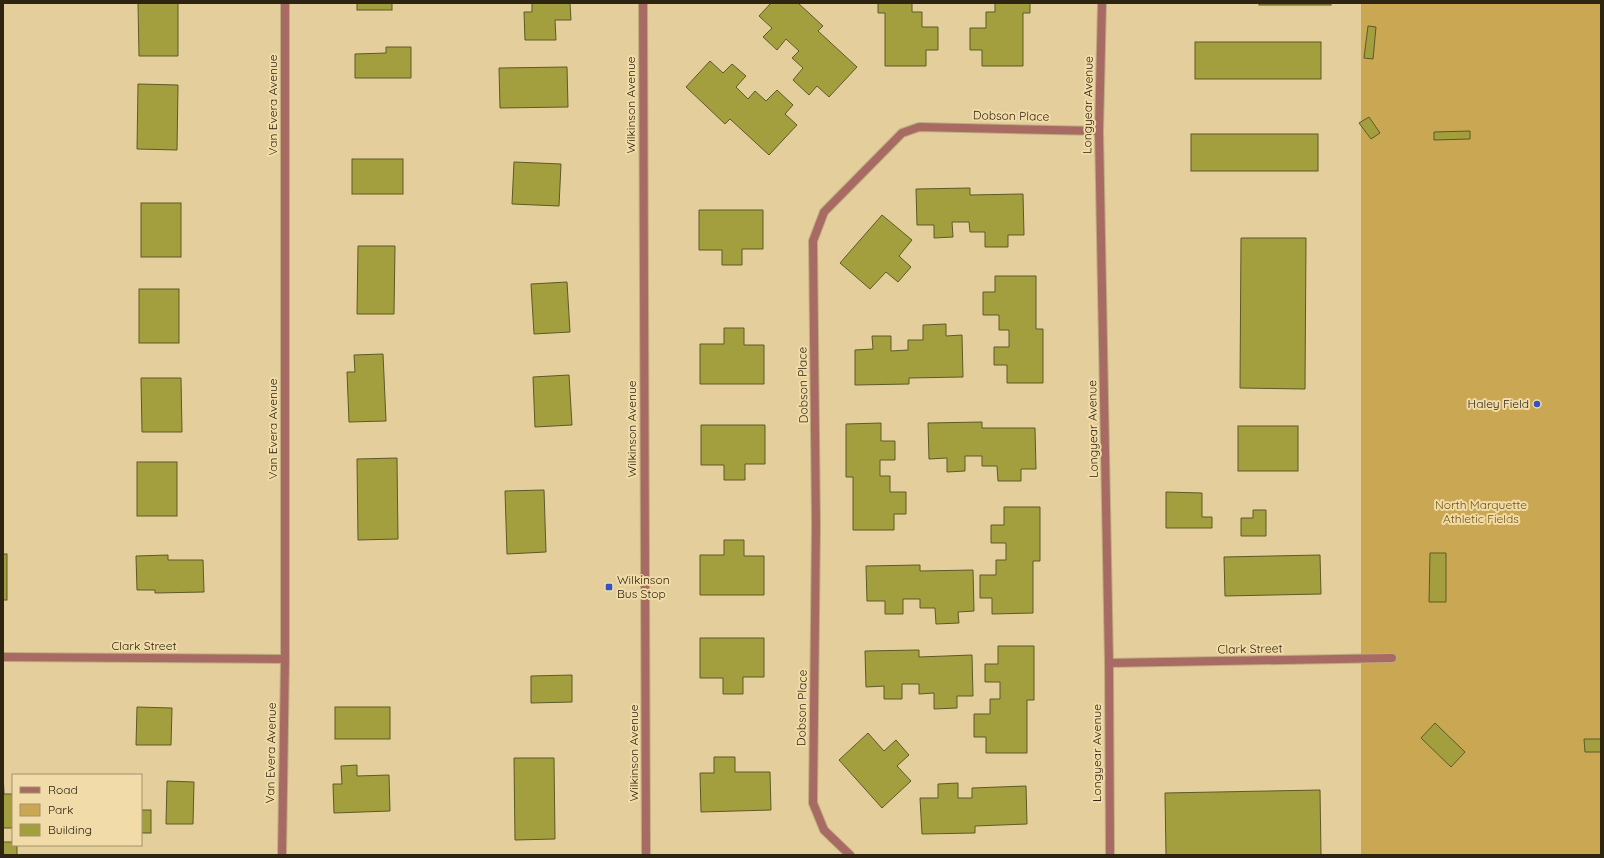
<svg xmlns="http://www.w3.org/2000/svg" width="1604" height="858" font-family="Quicksand,sans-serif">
	<rect width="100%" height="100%" fill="#e4ce9b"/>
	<!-- green -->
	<rect fill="#caa753" x="1361" y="3" width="240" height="852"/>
	<!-- building -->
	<g fill="#a39f3f" stroke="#5c5a28">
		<polygon points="138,3 178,3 178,56 139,56"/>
		<rect x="357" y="3" width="35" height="7"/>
		<polygon points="532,3 570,3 571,20 555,20 556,40 525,40 524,12 532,12"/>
		<polygon points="771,3 798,3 823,26 818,31 857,67 829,97 817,86 809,95 793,80 803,68 792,58 799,51 786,39 777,50 763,37 772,28 759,16"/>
		<polygon points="878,3 912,3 912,12 922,12 922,27 938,27 938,50 926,50 926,66 885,66 885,13 878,13"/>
		<polygon points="995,3 1030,3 1030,13 1023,13 1023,66 982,66 982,50 970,50 970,28 986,28 986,12 995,12"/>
		<rect x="1259" y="3" width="72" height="2"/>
		<polygon points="1368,26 1376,27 1373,59 1364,58"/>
		<rect x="1195" y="42" width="126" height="37"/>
		<polygon points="386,47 411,47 411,78 355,78 355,54 386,53"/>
		<polygon points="710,61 723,73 732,64 746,76 736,87 748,99 755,91 766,101 777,90 793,105 785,114 797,125 769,155 730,119 725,124 686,87"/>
		<polygon points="567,67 568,107 500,108 499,68"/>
		<polygon points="138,84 178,85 177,150 137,149"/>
		<polygon points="1369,117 1380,133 1371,139 1359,123"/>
		<polygon points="1470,131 1470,139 1434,140 1434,132"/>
		<rect x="1191" y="134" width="127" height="37"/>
		<rect x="352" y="159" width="51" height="35"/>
		<polygon points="514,162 561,164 559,206 512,204"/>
		<polygon points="970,188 970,195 1023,194 1024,235 1008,235 1008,247 985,247 985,232 970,232 969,222 952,222 953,237 934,238 934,225 917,225 916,189"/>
		<rect x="141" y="203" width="40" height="54"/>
		<polygon points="699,210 763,210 763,249 742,249 742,265 722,265 722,250 699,250"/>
		<polygon points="882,215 912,240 899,256 911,267 898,282 886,272 870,289 840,263"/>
		<polygon points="1241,238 1306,238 1305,389 1240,388"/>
		<polygon points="358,246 395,246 394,314 357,314"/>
		<polygon points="995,276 1036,276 1036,329 1043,329 1043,383 1007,383 1007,365 994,365 994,347 1009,347 1009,330 999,330 999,315 983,315 983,292 995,292"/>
		<polygon points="567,282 570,332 534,334 531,284"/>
		<rect x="139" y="289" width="40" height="54"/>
		<polygon points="946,324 946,336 962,335 963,377 909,378 909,384 855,385 855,350 873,349 872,336 891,336 891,351 908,350 908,340 923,340 923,325"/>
		<polygon points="724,328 744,328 744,345 764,345 764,384 700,384 700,344 724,344"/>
		<polygon points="383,354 386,421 349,422 347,372 355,372 354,355"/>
		<polygon points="569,375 572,425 535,427 533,377"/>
		<polygon points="141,378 181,378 182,432 142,432"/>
		<polygon points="982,422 982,428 1035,428 1036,469 1021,469 1021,481 998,481 997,466 982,466 982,456 965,456 965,471 947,472 947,458 929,459 928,423"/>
		<polygon points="881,423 881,441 895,441 895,460 880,460 880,476 890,476 890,492 906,492 906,514 894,514 894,530 853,530 853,477 846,477 846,424"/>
		<polygon points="701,425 765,425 765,464 745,464 745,480 724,480 724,465 701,465"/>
		<rect x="1238" y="426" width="60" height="45"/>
		<polygon points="397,458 398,539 358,540 357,459"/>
		<rect x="137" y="462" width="40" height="54"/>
		<polygon points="544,490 546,552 507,554 505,491"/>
		<polygon points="1166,492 1202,493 1202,517 1212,517 1212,528 1166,528"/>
		<polygon points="1004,507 1040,507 1040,561 1033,561 1033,613 992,614 992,598 980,598 980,575 996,575 996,560 1006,560 1006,543 991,543 991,525 1004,525"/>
		<polygon points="1253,510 1266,510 1266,536 1241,536 1241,518 1253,518"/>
		<polygon points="724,540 744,540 744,556 764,556 764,595 700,595 700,555 724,555"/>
		<polygon points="1430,553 1446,553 1446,602 1429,602"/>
		<rect x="3" y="554" width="4" height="46"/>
		<polygon points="168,555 168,560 203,560 204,592 155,593 155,590 137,590 136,556"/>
		<polygon points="1320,555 1321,594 1225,596 1224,557"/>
		<polygon points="920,565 920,571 973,570 974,611 958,612 959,623 936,624 935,608 920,608 920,599 903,599 903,614 885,614 885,601 867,601 866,566"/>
		<polygon points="700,638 764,638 764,677 743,677 743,694 723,694 723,678 700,678"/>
		<polygon points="998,646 1034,646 1034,700 1027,700 1027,753 986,753 986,737 974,737 974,714 990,714 990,699 1000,699 1000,682 985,682 985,664 998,664"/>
		<polygon points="919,650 919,657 972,655 973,696 957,696 957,708 934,709 934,693 919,694 919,684 902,684 902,699 884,699 884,686 866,687 865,651"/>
		<polygon points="572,675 572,702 531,703 531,676"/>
		<polygon points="137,707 172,708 171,745 136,745"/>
		<rect x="335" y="707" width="55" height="32"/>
		<polygon points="1435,723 1465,752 1451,767 1421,738"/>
		<polygon points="868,733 884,751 896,740 909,755 897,766 911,781 882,808 839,760"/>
		<polygon points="1584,739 1601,739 1601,752 1585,752"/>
		<polygon points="714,757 735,757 735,772 770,772 771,810 701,812 700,773 714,773"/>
		<polygon points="514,758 554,758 555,839 515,840"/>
		<polygon points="357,765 357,776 389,775 390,811 334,813 333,784 342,784 341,766"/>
		<polygon points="3,771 4,794 13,794 13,828 3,828"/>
		<polygon points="167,781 194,782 193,824 166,824"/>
		<polygon points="958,783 958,798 972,798 972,788 1026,786 1027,824 975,826 975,833 922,834 920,798 938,798 938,784"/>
		<polygon points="1320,790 1321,855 1166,855 1165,793"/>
		<rect x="141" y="810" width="10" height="23"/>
		<polygon points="3,842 13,842 13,845 17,845 17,855 3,855"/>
	</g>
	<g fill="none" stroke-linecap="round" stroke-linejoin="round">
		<defs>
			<g id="street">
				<polyline points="643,3 646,855"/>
				<polyline points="1102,3 1099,131 1109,663 1110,855"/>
				<polyline points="3,657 285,659"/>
				<polyline points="1109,663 1392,658"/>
				<polyline points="282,855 285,659 285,3"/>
				<polyline points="850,855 824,830 813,803 816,526 813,241 824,212 902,133 919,127 1099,131"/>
			</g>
		</defs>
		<!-- street casing -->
		<use href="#street" stroke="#bfac7f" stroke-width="10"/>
		<!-- street -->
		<use href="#street" stroke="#a86b64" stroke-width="8"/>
	</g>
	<!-- markers -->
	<g fill="#3153c3" stroke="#f1dba8" stroke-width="1.5">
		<circle cx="1537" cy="404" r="4"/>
		<rect x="605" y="583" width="8" height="8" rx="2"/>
	</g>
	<g text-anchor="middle" stroke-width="4" stroke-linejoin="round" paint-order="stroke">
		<!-- street labels -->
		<g font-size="12" fill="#2d2511" stroke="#f1dba8">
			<text transform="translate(273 105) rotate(-90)" y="4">Van Evera Avenue</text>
			<text transform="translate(631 105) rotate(-90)" y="4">Wilkinson Avenue</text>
			<text transform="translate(1088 105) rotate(-89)" y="4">Longyear Avenue</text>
			<text transform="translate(1011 116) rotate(1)" y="4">Dobson Place</text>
			<text transform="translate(803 385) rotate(-91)" y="4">Dobson Place</text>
			<text transform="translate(273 429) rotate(-90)" y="4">Van Evera Avenue</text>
			<text transform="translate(632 429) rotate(-90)" y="4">Wilkinson Avenue</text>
			<text transform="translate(1093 429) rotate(-91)" y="4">Longyear Avenue</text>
			<text x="144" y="650">Clark Street</text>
			<text transform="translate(1250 649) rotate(-1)" y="4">Clark Street</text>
			<text transform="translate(802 708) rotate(-89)" y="4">Dobson Place</text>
			<text transform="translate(271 753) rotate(-89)" y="4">Van Evera Avenue</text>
			<text transform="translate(634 753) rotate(-90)" y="4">Wilkinson Avenue</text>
			<text transform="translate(1097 753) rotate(-90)" y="4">Longyear Avenue</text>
		</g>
		<!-- poi labels -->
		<g font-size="12" fill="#2d2511" stroke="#f1dba8" text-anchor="end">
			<text x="1529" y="408">Haley Field</text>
			<text x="617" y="584" text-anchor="start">Wilkinson<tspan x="617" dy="14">Bus Stop</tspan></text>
		</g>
		<!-- park labels -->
		<g font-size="12" fill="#6d530c" stroke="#f1dba8">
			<text x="1481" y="509">North Marquette<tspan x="1481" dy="14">Athletic Fields</tspan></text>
		</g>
	</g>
	<!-- border -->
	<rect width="1604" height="858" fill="none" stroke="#2d2511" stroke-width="8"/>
	<!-- legend -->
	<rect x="12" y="774" width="130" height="72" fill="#f1dba8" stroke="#a3926c"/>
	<rect x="20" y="787" width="20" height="6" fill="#a86b64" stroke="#a3926c"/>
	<text x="48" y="794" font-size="12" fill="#2d2511">Road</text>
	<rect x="20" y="804" width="20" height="12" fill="#caa753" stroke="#a3926c"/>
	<text x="48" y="814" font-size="12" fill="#2d2511">Park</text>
	<rect x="20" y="824" width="20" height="12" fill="#a39f3f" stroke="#a3926c"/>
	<text x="48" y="834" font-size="12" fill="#2d2511">Building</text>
</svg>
